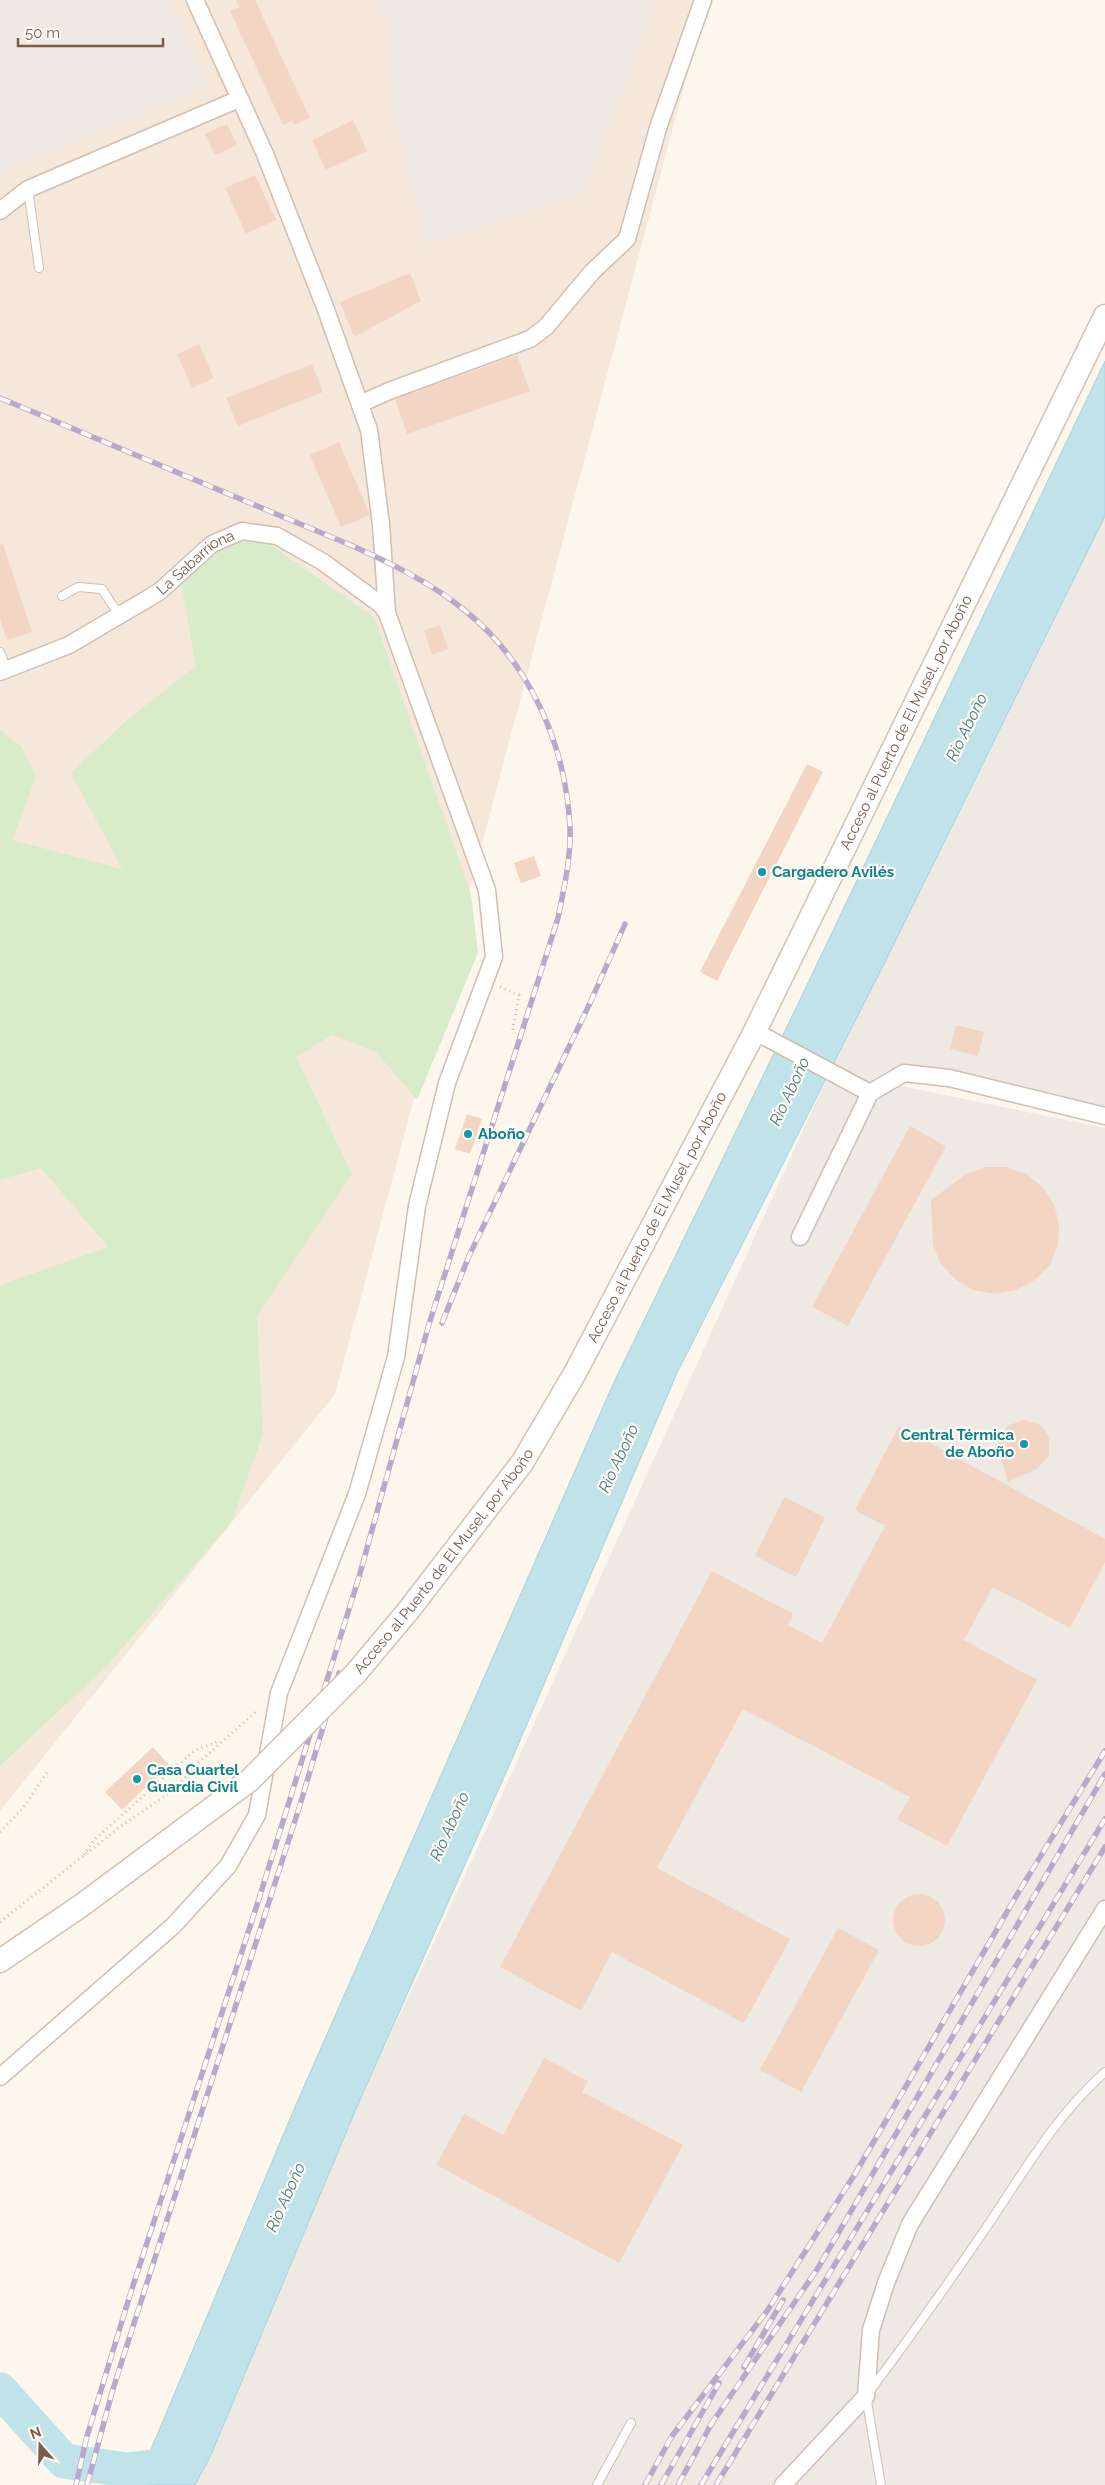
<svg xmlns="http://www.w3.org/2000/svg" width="1105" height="2485" font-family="Raleway,sans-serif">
	<rect width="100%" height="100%" fill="#fdf6ec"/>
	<!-- residential -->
	<polygon fill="#f5e8da" points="0,0 707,0 335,1394 0,1811"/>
	<!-- industrial -->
	<g fill="#efe9e4">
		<polygon points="0,0 169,0 208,86 12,167 0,176"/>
		<polygon points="375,0 657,0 583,193 425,244 395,121 386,18"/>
		<polygon points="1105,516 1105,1116 904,1073 887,1083 1105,1128 1105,2485 195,2485 210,2457 356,2109 479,1845 818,1097"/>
	</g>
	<!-- green -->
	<polygon fill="#d8ecc9" points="247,539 272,546 374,617 471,894 478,953 417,1100 376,1052 332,1035 296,1057 352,1174 257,1316 263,1434 232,1521 109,1664 0,1766 0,1285 108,1247 41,1168 0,1180 0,730 22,747 36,777 12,840 122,869 71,773 128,719 196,666 181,584 217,551"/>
	<!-- water -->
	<polygon fill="#bfe3e8" stroke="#a5d3da" points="1105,361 1105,516 884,964 677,1373 512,1759 356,2109 210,2457 195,2485 136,2485 295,2107 614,1382 796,1008"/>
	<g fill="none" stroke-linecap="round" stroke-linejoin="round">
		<!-- river -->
		<polyline stroke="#bfe3e8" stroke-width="35" points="0,2390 64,2461 127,2470 167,2465"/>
	</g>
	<!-- building -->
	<g fill="#f3d5c3">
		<polygon points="236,0 255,0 310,118 294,125 292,121 283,125 230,11 239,7"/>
		<polygon points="353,120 367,151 326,170 312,140"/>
		<polygon points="227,124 237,145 215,155 205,134"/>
		<polygon points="255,175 276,220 246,234 225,188"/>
		<polygon points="410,273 421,301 354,337 340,302"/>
		<polygon points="199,344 214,378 192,388 177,354"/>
		<polygon points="517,355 530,391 407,434 395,399"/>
		<polygon points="312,364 323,392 238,426 226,398"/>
		<polygon points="339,442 370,515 341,527 310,455"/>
		<polygon points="3,544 32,632 7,640 0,619 0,545"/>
		<polygon points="440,625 448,649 432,655 424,630"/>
		<polygon points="807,764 823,772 717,981 700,972"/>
		<polygon points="534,856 541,876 521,883 514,863"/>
		<polygon points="956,1025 984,1032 978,1056 950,1049"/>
		<polygon points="467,1114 482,1119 470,1154 455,1149"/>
		<polygon points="910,1126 946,1146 848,1326 812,1307"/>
		<polygon points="986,1167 1006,1167 1026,1174 1042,1186 1054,1204 1059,1224 1058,1245 1050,1265 1035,1280 1016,1290 995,1294 974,1290 956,1280 941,1264 933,1245 931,1200 966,1174"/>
		<polygon points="1023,1420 1039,1424 1045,1430 1049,1438 1049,1455 1038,1468 1008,1482 998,1449 998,1441 1007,1426"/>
		<polygon points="899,1426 1105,1539 1105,1562 1070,1628 993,1587 964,1640 1037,1680 947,1846 897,1819 910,1797 743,1709 657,1868 790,1939 744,2023 612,1952 581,2011 500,1967 712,1571 793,1614 788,1625 822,1643 885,1526 855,1510"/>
		<polygon points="784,1497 825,1518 796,1577 755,1556"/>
		<polygon points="153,1747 169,1765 122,1810 105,1792"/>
		<circle cx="919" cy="1920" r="26"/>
		<polygon points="838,1928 879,1950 801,2092 760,2070"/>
		<polygon points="544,2058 588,2081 582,2092 683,2145 619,2263 436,2165 464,2114 503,2135"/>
	</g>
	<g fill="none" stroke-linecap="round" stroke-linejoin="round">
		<defs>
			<g id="lane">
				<polyline points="28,189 39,268"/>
				<polyline points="62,596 78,587 102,589 119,615"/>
				<polyline points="0,652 7,670"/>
				<polyline points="597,2485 631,2423"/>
				<path d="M881,2485l-15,-89c43,-57 84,-115 124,-174 37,-55 65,-105 115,-150"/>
			</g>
			<g id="street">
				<polyline points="0,211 28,189 239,99"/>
				<polyline points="360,404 389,391 530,339 546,327 592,272 627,239 658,128 703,0"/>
				<path id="s1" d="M0,672l69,-27 90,-53 53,-48 30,-13 35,5 46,26 57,42 7,9"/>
				<polyline points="754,1033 767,1038 870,1093"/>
				<polyline points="800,1237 870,1093 904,1073 949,1078 1105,1116"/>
				<polyline points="0,2077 173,1926 228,1866 257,1815 279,1693 357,1494 396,1357 417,1206 447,1083 494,957 487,890 387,613 381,524 369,430 325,307 265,154 195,0"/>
				<polyline points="783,2485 866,2396 871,2330 886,2283 910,2224 1105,1909"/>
			</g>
			<g id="secondary">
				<path id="s2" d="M575,1373l179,-340 351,-717"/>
				<polyline points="0,1961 82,1905 164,1844"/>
			</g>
		</defs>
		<!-- lane casing -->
		<use href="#lane" stroke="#d1beb0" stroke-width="10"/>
		<!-- street casing -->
		<use href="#street" stroke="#d1beb0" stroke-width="19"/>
		<!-- secondary casing -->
		<use href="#secondary" stroke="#d6c0b0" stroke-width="25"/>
		<!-- path -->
		<g stroke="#d9b8a5" stroke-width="3" stroke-dasharray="1 4" stroke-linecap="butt">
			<polyline points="500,987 519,995 512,1034"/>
			<polyline points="0,1832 24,1807 49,1769"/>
			<polyline points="84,1855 94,1840 194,1751 219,1741"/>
			<polyline points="0,1922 121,1826 174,1790 198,1763 258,1710"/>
		</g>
		<!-- lane -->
		<use href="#lane" stroke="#fff" stroke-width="8"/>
		<!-- street -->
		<use href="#street" stroke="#fff" stroke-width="16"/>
		<!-- secondary -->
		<use href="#secondary" stroke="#fff" stroke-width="22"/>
		<defs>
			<g id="rail">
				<path d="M0,398l355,149c37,17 76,36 108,62 66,52 103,135 107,219 1,30 -6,60 -12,90l-129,406 -70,253 -102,328 -127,390 -43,141 -11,49"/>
				<polyline points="442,1323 469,1256 590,1003 625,924"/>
				<polyline points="744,2367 783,2300"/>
				<polyline points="710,2426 818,2268 1105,1774"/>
				<polyline points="87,2485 113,2389 300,1805 339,1673"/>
				<polyline points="645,2485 672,2436 767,2311 855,2174 1018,1893 1105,1751"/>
				<polyline points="661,2485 719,2383"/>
				<polyline points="678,2485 713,2421"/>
				<polyline points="701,2485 1105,1819"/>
				<polyline points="716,2485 1105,1847"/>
			</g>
		</defs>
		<!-- rail casing -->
		<use href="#rail" stroke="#b9a8c9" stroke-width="5.5"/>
		<!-- rail -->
		<use href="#rail" stroke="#fffaf3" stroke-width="4" stroke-dasharray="11" stroke-linecap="butt"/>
		<defs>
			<g id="secondary-bridge">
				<path id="s3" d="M164,1844l86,-64 105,-106 53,-63 114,-148 53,-90"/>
			</g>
		</defs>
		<!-- secondary-bridge casing -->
		<use href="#secondary-bridge" stroke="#d6c0b0" stroke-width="25" stroke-linecap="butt"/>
		<!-- secondary-bridge -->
		<use href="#secondary-bridge" stroke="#fff" stroke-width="22"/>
	</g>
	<!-- markers -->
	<g fill="#0f9aa8" stroke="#fffaf3" stroke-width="2">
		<circle cx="762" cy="872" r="5"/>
		<circle cx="468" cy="1134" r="5"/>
		<circle cx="1024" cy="1444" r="5"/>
		<circle cx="137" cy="1779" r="5"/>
	</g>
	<g text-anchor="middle" stroke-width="4.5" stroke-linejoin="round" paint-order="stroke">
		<!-- street labels -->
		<g font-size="15" fill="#7a5c4d" stroke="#fffaf3">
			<text dy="5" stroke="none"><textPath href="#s1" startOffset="226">La Sabarriona</textPath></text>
			<text dy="5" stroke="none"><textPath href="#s2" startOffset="730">Acceso al Puerto de El Musel, por Aboño</textPath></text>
			<text dy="5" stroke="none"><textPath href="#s2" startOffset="176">Acceso al Puerto de El Musel, por Aboño</textPath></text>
			<text dy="5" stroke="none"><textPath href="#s3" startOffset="400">Acceso al Puerto de El Musel, por Aboño</textPath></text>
		</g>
		<!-- culture labels -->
		<g font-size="15" font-weight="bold" fill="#0d838f" stroke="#fffaf3" text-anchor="start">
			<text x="772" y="877">Cargadero Avilés</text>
			<text x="478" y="1139">Aboño</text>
			<text x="1014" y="1440" text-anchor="end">Central Térmica<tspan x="1014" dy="17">de Aboño</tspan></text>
			<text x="147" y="1775">Casa Cuartel<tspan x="147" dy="17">Guardia Civil</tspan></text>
		</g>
		<!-- water labels -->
		<g font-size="16" font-style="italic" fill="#437c86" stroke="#fffaf3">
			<text transform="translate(966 727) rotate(-64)" y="6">Rio Aboño</text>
			<text transform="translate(789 1091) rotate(-65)" y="6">Rio Aboño</text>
			<text transform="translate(618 1458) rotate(-65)" y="6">Rio Aboño</text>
			<text transform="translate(449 1826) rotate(-66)" y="6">Rio Aboño</text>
			<text transform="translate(285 2197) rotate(-66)" y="6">Rio Aboño</text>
		</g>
	</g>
	<!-- north arrow -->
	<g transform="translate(40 2445) rotate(340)" stroke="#fffaf3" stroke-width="4" paint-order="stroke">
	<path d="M0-4L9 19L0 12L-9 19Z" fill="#7a5c4d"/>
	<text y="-8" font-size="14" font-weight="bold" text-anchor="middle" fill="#7a5c4d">N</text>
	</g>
	<!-- scale -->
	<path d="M18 38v8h145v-8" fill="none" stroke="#7a5c4d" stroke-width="2.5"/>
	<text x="25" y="38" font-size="15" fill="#7a5c4d" stroke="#fffaf3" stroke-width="4" paint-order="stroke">50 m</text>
</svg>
